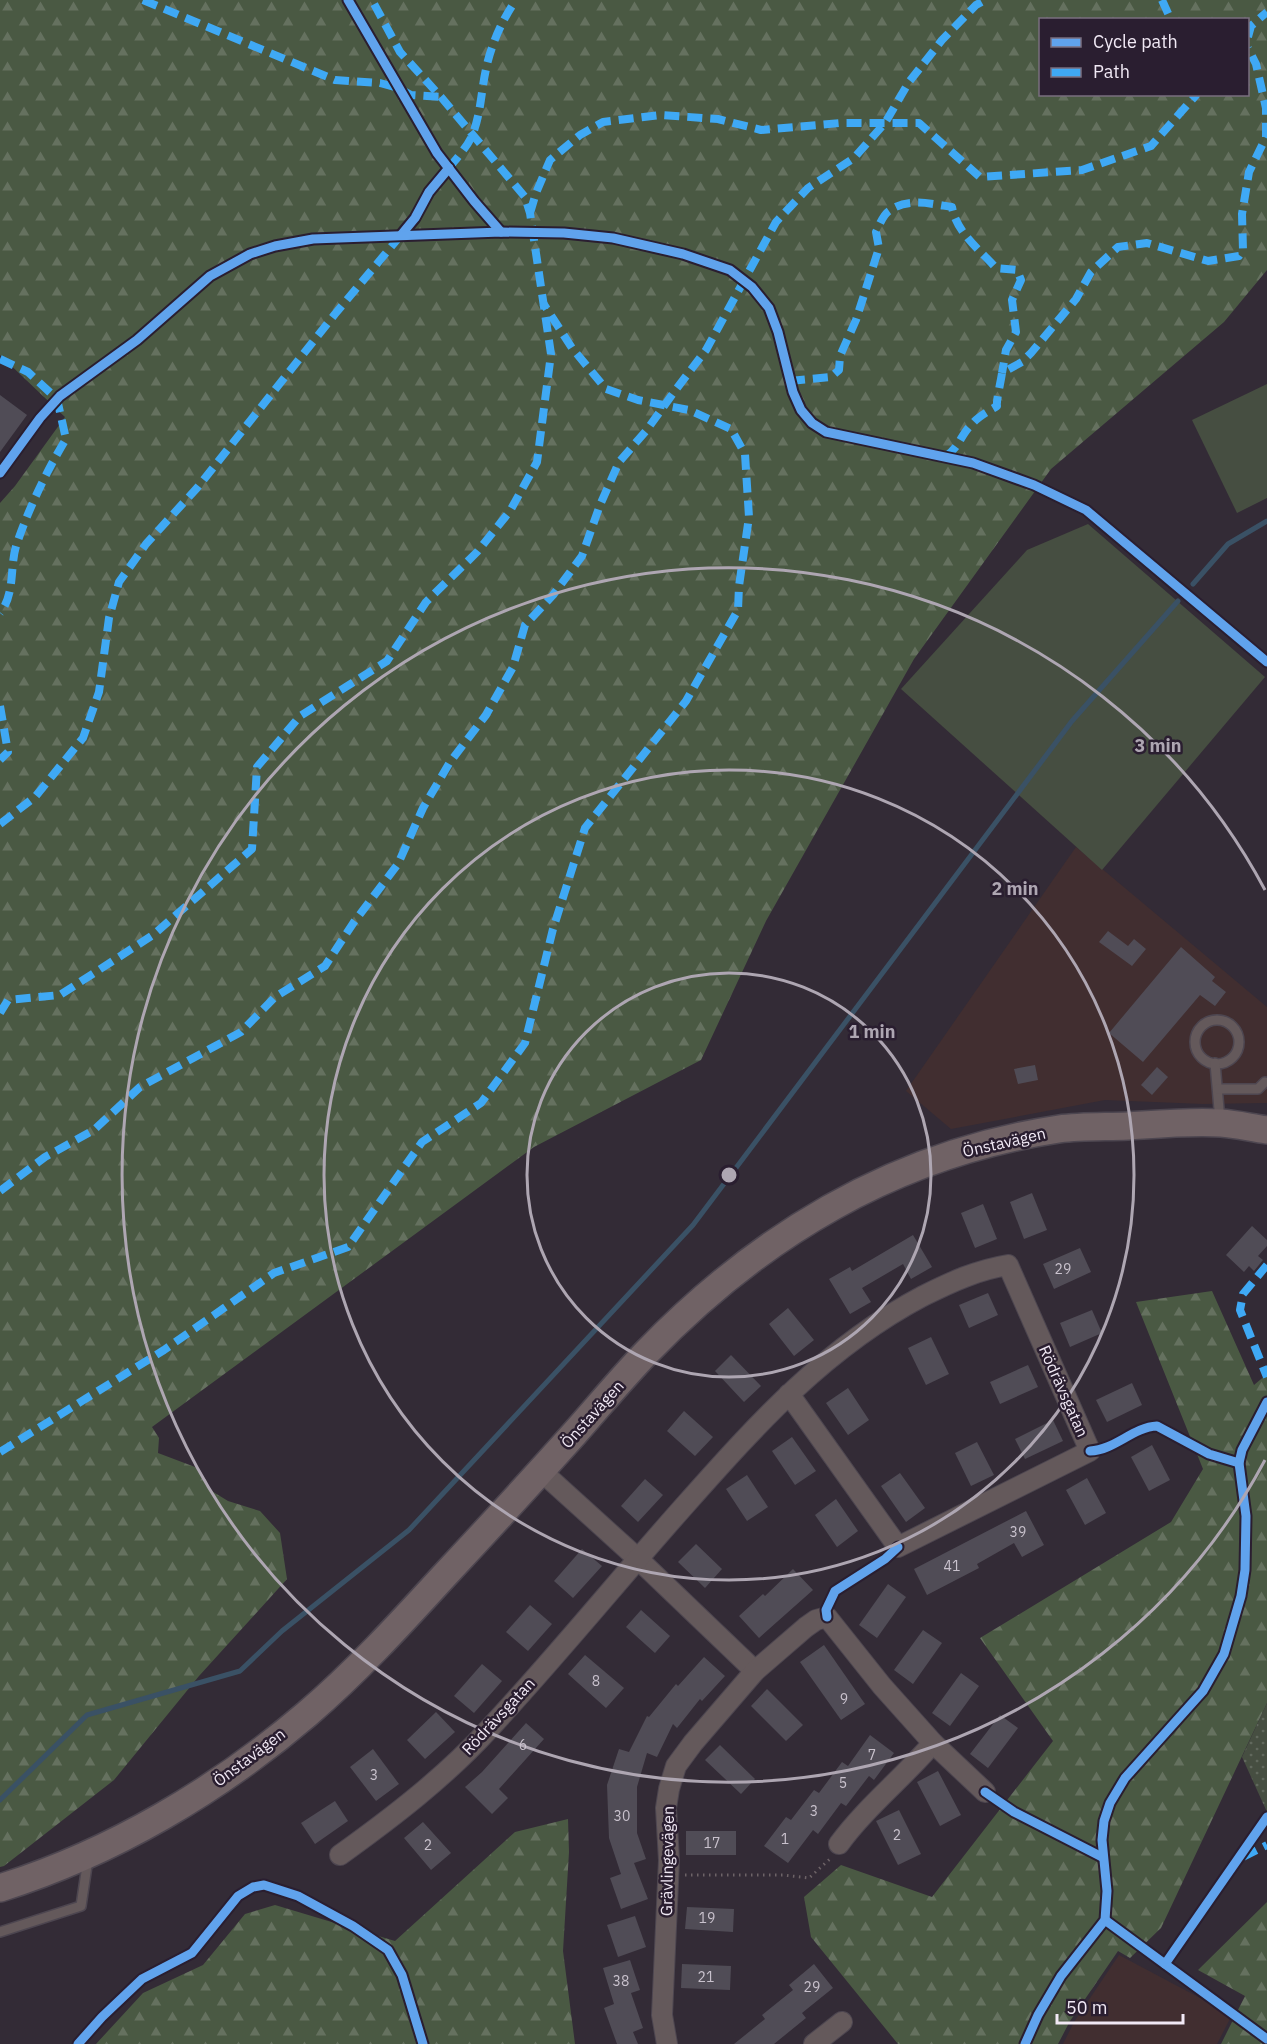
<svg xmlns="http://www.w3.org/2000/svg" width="1267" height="2044" font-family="'IBM Plex Sans',sans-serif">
	<defs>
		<pattern id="grass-dots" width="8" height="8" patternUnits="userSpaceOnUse" patternTransform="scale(1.5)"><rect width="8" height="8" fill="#464e41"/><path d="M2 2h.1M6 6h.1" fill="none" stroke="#61685d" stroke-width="1.8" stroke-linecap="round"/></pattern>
		<pattern id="forest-firs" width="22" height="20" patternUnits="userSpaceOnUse" patternTransform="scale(1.5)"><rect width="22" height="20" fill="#4a5943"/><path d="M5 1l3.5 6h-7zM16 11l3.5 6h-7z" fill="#65715f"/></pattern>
	</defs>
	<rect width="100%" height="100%" fill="#332b36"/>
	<!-- education -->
	<g fill="#412e30">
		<polygon points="1076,847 1267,1007 1267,1103 1203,1104 1105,1100 951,1129 906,1091"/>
		<polygon points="1119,1955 1232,2015 1217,2044 1063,2044 1074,2022"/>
	</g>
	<!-- grass -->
	<polygon fill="url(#grass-dots)" points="1267,1703 1267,1812 1242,1757"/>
	<!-- forest -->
	<g fill="url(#forest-firs)" fill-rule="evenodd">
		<path d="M0,0h1267v270l-43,52 -173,147 -137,190 -148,262 -65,139 -167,87 -382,280 7,11 -1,15 37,14 11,13 4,10 18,11 32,10 20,22 7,46 -88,97 -85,104 -110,86 -4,1v-1364l15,-17 50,-69 -65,-62zM1040,20h208v74h-208z"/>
		<polygon points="1212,1291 1254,1385 1267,1374 1267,1703 1161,1928 1130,1958 1118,1951 1070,2021 1058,2044 898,2044 811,1937 804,1897 841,1865 932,1897 1053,1741 980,1638 1171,1522 1203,1469 1136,1302"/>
		<polygon points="568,1819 569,1852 563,1951 575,2044 96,2044 143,1993 203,1965 245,1914 275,1905 395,1941 515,1832"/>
		<polygon points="1267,1902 1267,2044 1221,2044 1245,1996 1198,1970"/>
	</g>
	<!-- garden -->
	<g fill="#464e41">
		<polygon points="1267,384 1267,498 1237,513 1192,420"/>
		<polygon points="1088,524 1265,677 1102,870 901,689 1027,550"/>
	</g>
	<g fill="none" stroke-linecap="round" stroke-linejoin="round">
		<!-- stream -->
		<g stroke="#3a5165" stroke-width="5">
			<polyline points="1193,584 1228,544 1267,521"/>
			<polyline points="0,1800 87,1715 240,1671 282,1631 409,1530 693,1225 1072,721 1178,601"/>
		</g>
	</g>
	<!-- building -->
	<g fill="#504c56">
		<polygon points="0,395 27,415 0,452"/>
		<polygon points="1108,931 1128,946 1134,939 1146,949 1132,966 1099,942"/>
		<polygon points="1181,947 1215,977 1212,981 1226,992 1215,1006 1200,995 1143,1062 1109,1033"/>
		<polygon points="1035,1065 1038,1080 1018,1084 1014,1069"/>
		<polygon points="1157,1067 1168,1077 1152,1095 1141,1085"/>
		<polygon points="1032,1193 1047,1230 1024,1239 1010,1202"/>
		<polygon points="983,1204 997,1239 975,1248 961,1213"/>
		<polygon points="1252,1226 1267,1240 1267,1246 1258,1256 1263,1260 1254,1271 1249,1266 1244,1272 1226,1255"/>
		<polygon points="913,1235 932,1267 911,1279 903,1264 862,1288 871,1302 850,1314 829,1279 850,1267 852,1271"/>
		<polygon points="1080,1248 1091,1272 1054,1289 1043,1264"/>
		<polygon points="988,1293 998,1315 969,1328 959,1305"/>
		<polygon points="788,1308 814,1340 794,1356 769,1324"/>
		<polygon points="1092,1310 1102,1333 1070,1347 1060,1323"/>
		<polygon points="931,1337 949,1374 926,1385 908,1348"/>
		<polygon points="731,1355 761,1386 744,1402 715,1371"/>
		<polygon points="1028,1365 1038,1387 1000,1404 990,1382"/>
		<polygon points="1132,1383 1142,1405 1107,1422 1096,1400"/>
		<polygon points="848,1388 869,1420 848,1435 826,1403"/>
		<polygon points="684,1411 713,1437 695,1456 667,1431"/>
		<polygon points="1053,1420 1063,1441 1025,1459 1015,1439"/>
		<polygon points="792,1437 816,1471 795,1485 772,1451"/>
		<polygon points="977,1442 994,1475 971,1486 955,1453"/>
		<polygon points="1152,1445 1170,1480 1149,1491 1131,1457"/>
		<polygon points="900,1473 925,1508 906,1522 881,1486"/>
		<polygon points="747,1475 768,1507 747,1521 726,1489"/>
		<polygon points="1087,1478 1106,1513 1085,1525 1066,1490"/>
		<polygon points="645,1479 663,1495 638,1522 621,1506"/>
		<polygon points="836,1499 858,1531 837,1547 815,1515"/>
		<polygon points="1026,1511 1044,1545 1022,1557 1014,1543 977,1564 979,1568 927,1595 914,1569"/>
		<polygon points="696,1544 722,1569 705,1588 678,1562"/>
		<polygon points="582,1549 602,1566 573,1598 554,1581"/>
		<polygon points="793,1569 813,1590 759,1638 739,1616 763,1594 765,1596"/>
		<polygon points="888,1584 906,1597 877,1638 859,1625"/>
		<polygon points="530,1605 552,1624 528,1651 506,1632"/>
		<polygon points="641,1610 670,1636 655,1653 626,1627"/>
		<polygon points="923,1630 942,1643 913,1684 894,1670"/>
		<polygon points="824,1645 865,1704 841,1720 800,1662"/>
		<polygon points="585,1655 624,1688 606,1708 568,1674"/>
		<polygon points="704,1657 725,1676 702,1701 700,1699 677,1728 673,1724 657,1757 647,1753 637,1787 637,1833 646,1859 634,1863 648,1899 621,1909 610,1878 621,1874 609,1838 607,1785 619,1749 629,1752 647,1716 649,1717 676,1684 678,1686"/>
		<polygon points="482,1664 502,1681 474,1713 454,1696"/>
		<polygon points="961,1673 979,1686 950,1726 932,1713"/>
		<polygon points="767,1689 803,1725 786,1741 751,1706"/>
		<polygon points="436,1712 455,1732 425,1759 407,1740"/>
		<polygon points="1000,1715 1018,1728 988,1768 970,1754"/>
		<polygon points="526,1723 544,1739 499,1789 508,1798 492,1814 465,1787 482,1772"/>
		<polygon points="870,1735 894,1753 874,1780 869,1776 846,1806 841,1803 818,1834 813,1830 788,1863 764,1846 786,1817 791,1820 814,1790 819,1793 842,1762 848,1766"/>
		<polygon points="720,1745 755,1779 741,1794 705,1760"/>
		<polygon points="373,1749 399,1784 376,1801 350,1767"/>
		<polygon points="938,1771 961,1815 940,1826 917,1782"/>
		<polygon points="335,1801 348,1821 315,1844 301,1823"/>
		<polygon points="899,1810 921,1854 898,1865 876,1821"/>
		<polygon points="423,1822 451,1853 431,1870 404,1838"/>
		<rect x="686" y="1831" width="50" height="24"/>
		<polygon points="687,1907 734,1909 733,1932 685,1929"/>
		<polygon points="635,1916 646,1947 618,1957 607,1925"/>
		<polygon points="630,1960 640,1990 631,1993 643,2028 633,2032 638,2044 617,2044 604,2008 614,2004 603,1968"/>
		<polygon points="682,1964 731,1966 730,1990 681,1988"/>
		<polygon points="814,1964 833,1988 802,2013 806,2018 774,2044 734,2044 765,2019 762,2015 793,1990 789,1985"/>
	</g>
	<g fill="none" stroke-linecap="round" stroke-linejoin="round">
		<defs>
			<g id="lane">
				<circle cx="1217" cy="1042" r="22"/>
				<polyline points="1215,1063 1220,1121"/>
				<polyline points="1218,1089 1258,1089 1265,1082"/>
				<polyline points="0,1932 81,1906 88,1859"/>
			</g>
			<g id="street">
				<polyline points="541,1471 637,1558 755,1671"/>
				<path d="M839,1844c27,-37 64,-66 94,-101"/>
				<path d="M340,1855c53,-38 105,-78 149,-126 68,-73 131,-151 197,-225 72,-81 140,-157 237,-208 28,-14 54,-26 85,-31l82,186 -192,96 -109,-153"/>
				<polyline points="667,2044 662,2015 669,1860 666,1808 669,1789 676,1766 693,1743 755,1671 806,1627 816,1620 827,1617 882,1686 933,1743 985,1792"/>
				<polyline points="814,2044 842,2022"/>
			</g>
			<path id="secondary" d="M0,1888c112,-35 218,-98 307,-174 49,-42 93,-90 136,-137 44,-47 88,-95 131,-143 24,-27 47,-55 72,-81 114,-118 248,-199 413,-224 23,-3 46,-2 69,-3 31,-2 63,-5 93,-3 15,1 31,5 46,7"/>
		</defs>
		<!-- lane casing -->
		<use href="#lane" stroke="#4d4650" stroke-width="12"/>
		<!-- street casing -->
		<use href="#street" stroke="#4d4650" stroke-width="22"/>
		<!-- secondary casing -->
		<use href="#secondary" stroke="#4d4650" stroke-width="30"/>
		<!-- path -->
		<polyline stroke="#6d6367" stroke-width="3" stroke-dasharray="1.5 4.5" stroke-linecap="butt" points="685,1875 783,1875 809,1878 830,1859"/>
		<!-- lane -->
		<use href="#lane" stroke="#64595b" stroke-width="9"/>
		<!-- street -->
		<use href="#street" stroke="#64595b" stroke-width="20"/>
		<!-- secondary -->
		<use href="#secondary" stroke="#706265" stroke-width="27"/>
		<!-- quiet -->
		<g stroke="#3fa9f5" stroke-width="8" stroke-dasharray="15 8" stroke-linecap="butt">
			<polyline points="143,0 335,80 380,83 398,88 411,95 441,97"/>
			<polyline points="1162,0 1171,20"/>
			<polyline points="1248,37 1251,26 1267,12"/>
			<path d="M449,168c7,-9 17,-20 22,-30 10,-22 10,-47 15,-69 5,-24 16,-49 30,-69"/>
			<polyline points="530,213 536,193 550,160 580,135 603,122 660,115 718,119 761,130 840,123 919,123 980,177 1082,170 1151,146 1197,94"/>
			<path d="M0,359l28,13 29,27 9,40c-20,33 -36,67 -49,104 -8,23 -1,50 -17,70"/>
			<path d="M790,381l41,-4 8,-7 1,-14 16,-36 23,-72 -3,-16c3,-6 7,-17 13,-21 18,-14 43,-7 63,-4 4,25 28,43 44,61l21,2 4,10 -9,20 4,32 -10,18 -4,23"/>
			<path d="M945,457c15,-10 15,-22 28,-34 6,-7 16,-12 24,-17 -1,-5 4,-25 5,-33l20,-11 9,-9 45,-54 15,-27 27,-25 29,-4 61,18 31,-5 4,-6 -1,-36 7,-42 17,-35v-29l-10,-44 -8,-16"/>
			<polyline points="0,706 8,752 0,760"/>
			<polyline points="0,824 35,797 83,738 99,692 109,618 119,582 146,544 197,488 335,314 401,235"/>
			<polyline points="0,1013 8,1000 60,995 153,935 252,849 257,767 300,716 387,661 426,602 477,552 510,511 537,462 551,354 530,213 525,197 441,97 400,52 372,0"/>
			<polyline points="0,1191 45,1157 94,1130 140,1087 241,1032 275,997 325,966 354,922 398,864 423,808 450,762 486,715 513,667 525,625 553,595 582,556 600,505 619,462 646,431 674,392 706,350 776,222 808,188 854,158 885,123 909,82 942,40 976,5 985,0"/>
			<polyline points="1267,1265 1243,1294 1240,1310 1267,1377"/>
			<polyline points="0,1452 164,1350 274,1273 348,1247 422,1142 481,1103 525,1043 553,929 585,828 686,701 738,610 739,586 749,517 745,454 731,429 689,410 638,400 606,389 572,348 543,303"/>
			<polyline points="1243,1857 1267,1845"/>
		</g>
		<defs>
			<g id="cycleway">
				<polyline points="348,0 437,153 474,201 501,232"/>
				<polyline points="401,235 415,218 429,192 449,168"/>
				<polyline points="0,473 40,418 60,396 137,340 210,276 250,254 275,246 313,239 501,232 564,233 613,238 683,254 730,270 752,287 769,308 778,332 793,392 801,410 812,423 826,432 973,463 1034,485 1086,510 1267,662"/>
				<path d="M1090,1451c25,-1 43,-24 67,-25l52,28 30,9"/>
				<polyline points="827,1617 826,1610 835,1591 885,1559 898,1547"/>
				<polyline points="985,1792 1014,1812 1102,1857"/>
				<polyline points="1105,1920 1267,2039"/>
				<polyline points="1165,1964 1267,1817"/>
				<polyline points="78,2044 102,2017 142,1979 192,1953 238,1896 253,1887 264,1885 298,1896 353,1926 388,1950 402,1975 423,2044"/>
				<polyline points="1025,2044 1038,2015 1061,1976 1105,1920 1107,1891 1102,1840 1104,1821 1110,1803 1125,1778 1203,1691 1224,1654 1241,1596 1245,1570 1246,1516 1239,1463 1242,1450 1267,1402"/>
			</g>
		</defs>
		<!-- cycleway casing -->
		<use href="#cycleway" stroke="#2a1e30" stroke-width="13"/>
		<!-- cycleway -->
		<use href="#cycleway" stroke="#60a3ed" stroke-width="9"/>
	</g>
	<!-- distance rings -->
	<g fill="none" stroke="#aea6b2" stroke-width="3">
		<circle cx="729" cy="1175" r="202"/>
		<circle cx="729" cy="1175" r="405"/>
		<path d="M1265 1460A607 607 0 1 1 1265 890"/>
	</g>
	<g text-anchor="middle" stroke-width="5" stroke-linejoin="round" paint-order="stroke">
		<!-- number labels -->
		<g font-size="14" fill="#c9c2cd">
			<text x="1063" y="1274">29</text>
			<text x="1018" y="1537">39</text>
			<text x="952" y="1571">41</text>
			<text x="596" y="1686">8</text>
			<text x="844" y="1704">9</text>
			<text x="523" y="1750">6</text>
			<text x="872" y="1760">7</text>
			<text x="374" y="1780">3</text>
			<text x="843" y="1788">5</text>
			<text x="814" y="1816">3</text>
			<text x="622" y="1821">30</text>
			<text x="897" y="1840">2</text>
			<text x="785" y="1844">1</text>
			<text x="712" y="1848">17</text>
			<text x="428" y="1850">2</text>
			<text x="707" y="1923">19</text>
			<text x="706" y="1982">21</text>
			<text x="621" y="1986">38</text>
			<text x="812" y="1992">29</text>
		</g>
		<!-- street labels -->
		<g font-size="16" fill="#f1e9f5" stroke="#2a1e30">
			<text transform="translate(1004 1142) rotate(-13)" y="6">Önstavägen</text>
			<text transform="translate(1064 1391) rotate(66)" y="6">Rödrävsgatan</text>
			<text transform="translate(592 1414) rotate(-48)" y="6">Önstavägen</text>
			<text transform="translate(498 1716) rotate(-47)" y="6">Rödrävsgatan</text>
			<text transform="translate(249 1757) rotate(-37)" y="6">Önstavägen</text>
			<text transform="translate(667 1861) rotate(-89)" y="6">Grävlingevägen</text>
		</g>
	</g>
	<circle cx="729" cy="1175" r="9" fill="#aea6b2" stroke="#2a1e30" stroke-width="3"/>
	<g font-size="18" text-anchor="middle" font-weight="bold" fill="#aea6b2" stroke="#2a1e30" stroke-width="5" stroke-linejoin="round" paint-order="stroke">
		<text x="1158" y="752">3 min</text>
		<text x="1015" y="895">2 min</text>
		<text x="872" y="1038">1 min</text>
	</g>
	<!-- legend -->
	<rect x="1039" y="18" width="210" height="78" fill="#2a1e30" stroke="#7a6f7f" stroke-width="1.5"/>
	<rect x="1051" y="38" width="30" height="9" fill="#60a3ed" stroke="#7a6f7f" stroke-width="1.5"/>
	<text x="1093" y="48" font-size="18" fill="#f1e9f5">Cycle path</text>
	<rect x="1051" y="68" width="30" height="9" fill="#3fa9f5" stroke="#7a6f7f" stroke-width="1.5"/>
	<text x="1093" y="78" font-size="18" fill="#f1e9f5">Path</text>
	<!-- scale -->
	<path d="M1057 2014v9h126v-9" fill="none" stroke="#f1e9f5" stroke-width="3"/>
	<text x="1066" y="2014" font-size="18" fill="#f1e9f5" stroke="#2a1e30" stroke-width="4.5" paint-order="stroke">50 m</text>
</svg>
